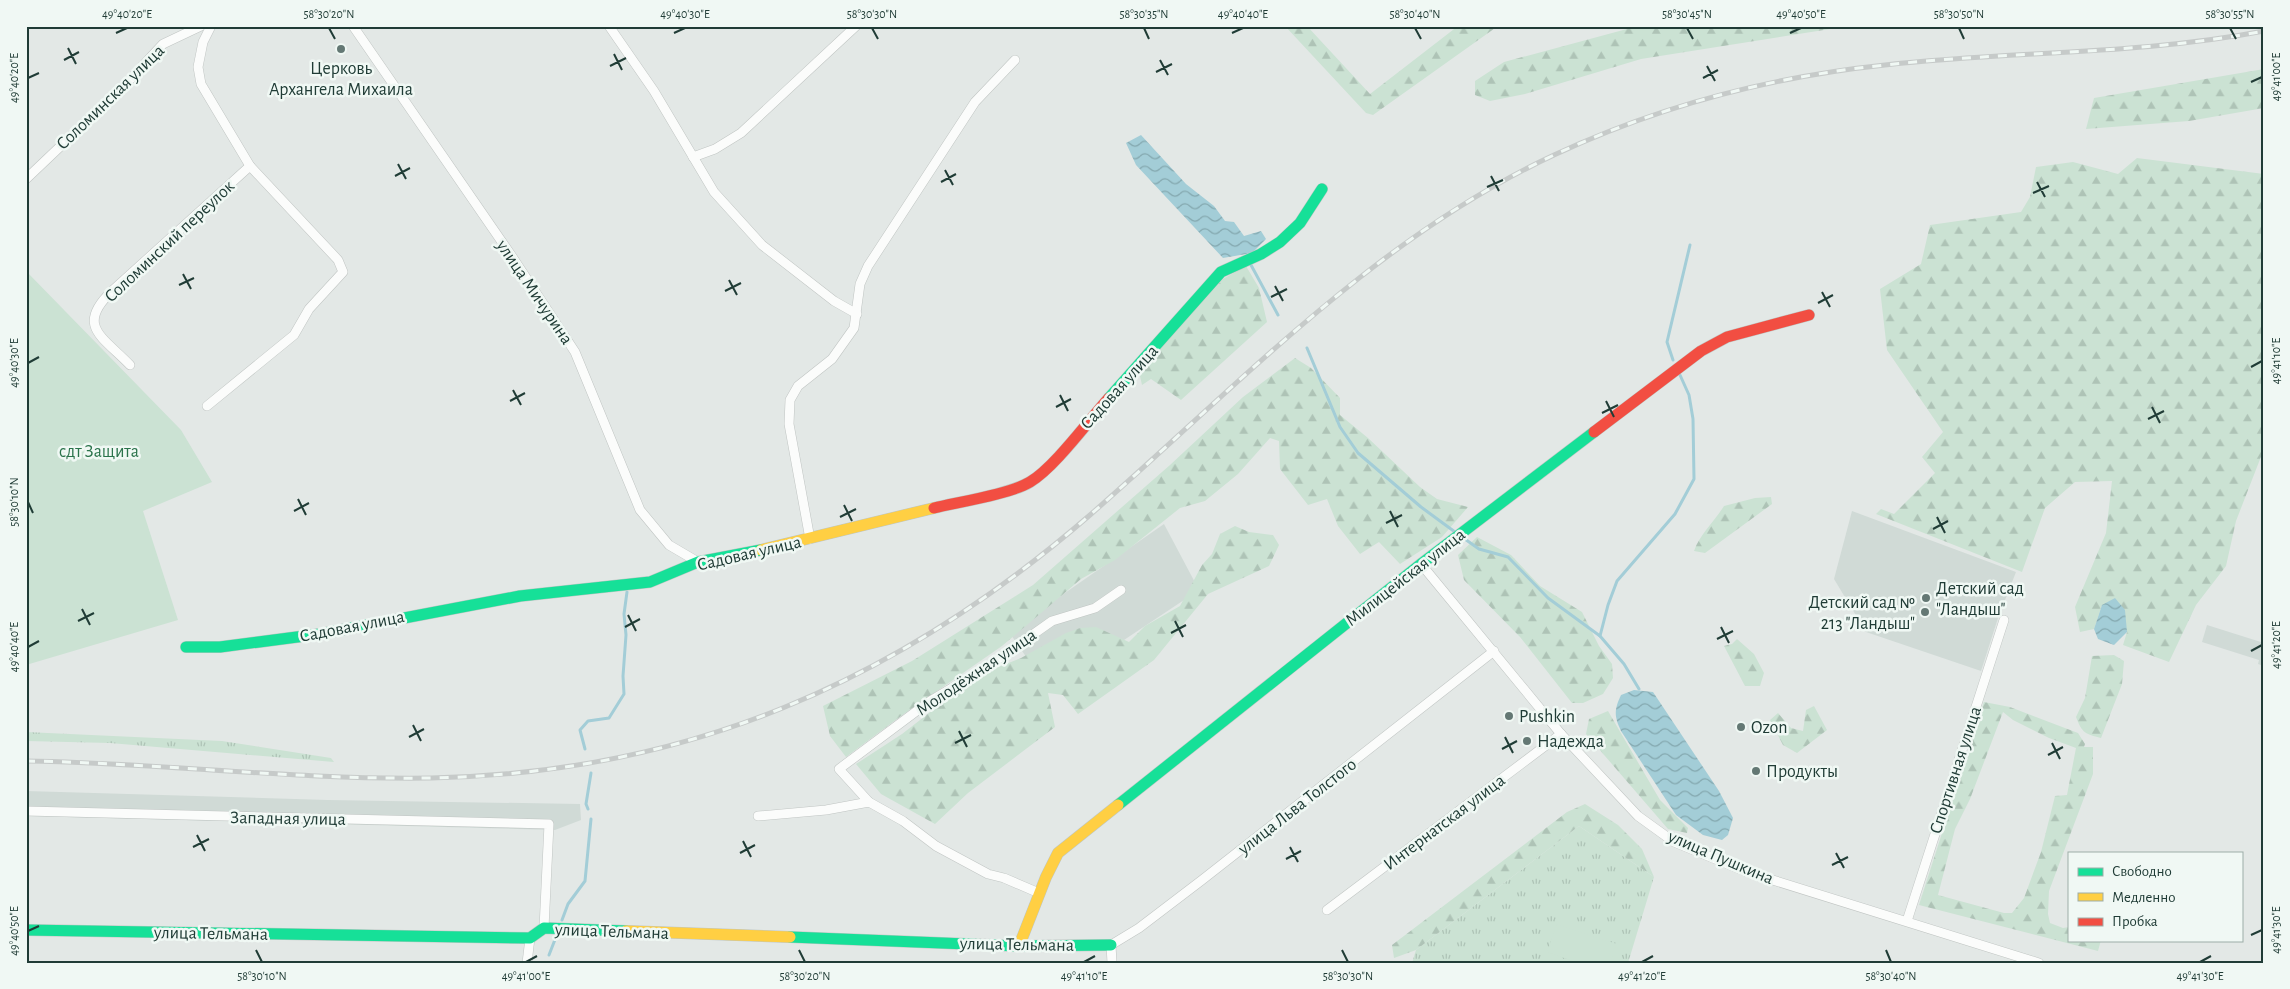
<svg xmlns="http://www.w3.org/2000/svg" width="2290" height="989" font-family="'Alegreya Sans',sans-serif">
	<defs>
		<pattern id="grass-tufts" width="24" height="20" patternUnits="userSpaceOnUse" patternTransform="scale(1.25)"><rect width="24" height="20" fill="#cbe2d3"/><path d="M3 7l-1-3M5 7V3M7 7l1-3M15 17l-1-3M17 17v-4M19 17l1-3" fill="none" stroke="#aec3b6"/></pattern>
		<pattern id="forest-firs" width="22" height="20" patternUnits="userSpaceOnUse" patternTransform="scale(1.25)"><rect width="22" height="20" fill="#cbe2d3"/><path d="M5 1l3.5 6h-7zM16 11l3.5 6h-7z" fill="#aec3b6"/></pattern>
		<pattern id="water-waves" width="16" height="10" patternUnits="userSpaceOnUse" patternTransform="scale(1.25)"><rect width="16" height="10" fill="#a3cdd7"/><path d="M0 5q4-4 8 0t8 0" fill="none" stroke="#84a8af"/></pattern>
	</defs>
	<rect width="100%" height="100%" fill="#e3e8e6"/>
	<!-- built -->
	<g fill="#d0dad6">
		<polygon points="1852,511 2016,572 1998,618 1981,671 1866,632 1834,579"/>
		<polygon points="1164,524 1199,590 1049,690 1009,632"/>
		<polygon points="2207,625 2264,643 2264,666 2258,664 2259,660 2202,642"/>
		<polygon points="26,791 328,800 580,804 581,820 555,830 26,816"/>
	</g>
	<!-- grass -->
	<g fill="url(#grass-tufts)">
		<polygon points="26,732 222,741 331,758 334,762 110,743 26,741"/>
		<polygon points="1579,826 1654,877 1628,963 1412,963 1416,950"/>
	</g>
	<!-- forest -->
	<g fill="url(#forest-firs)" fill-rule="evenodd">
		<polygon points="1285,26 1307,26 1370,94 1458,26 1498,26 1373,115 1366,113"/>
		<polygon points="1638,26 1849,26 1641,59 1525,94 1490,101 1475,95 1475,81 1504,62"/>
		<polygon points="2264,69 2264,108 2189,121 2086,129 2094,98"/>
		<polygon points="2137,158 2264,174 2264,449 2236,521 2226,566 2196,605 2169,662 2123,645 2127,632 2102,605 2094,629 2080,632 2075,607 2106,533 2112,481 2075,482 2045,508 2022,572 1876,514 1881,509 1894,514 1935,473 1922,457 1943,432 1887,350 1880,289 1921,264 1930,225 2021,212 2030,197 2036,167 2073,162 2118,174"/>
		<polygon points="1246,266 1259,288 1267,322 1181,400 1151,379 1142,385 1139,372 1223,279"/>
		<polygon points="1295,358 1311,368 1340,398 1340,415 1368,438 1420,487 1437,499 1468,507 1442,537 1400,564 1379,542 1360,554 1338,526 1327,499 1308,505 1280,469 1279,441 1270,438 1238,474 1205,501 1180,508 1115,560 1081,579 1002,646 901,716 846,757 830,736 823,706 912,661 1033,585 1170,465 1243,397"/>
		<path d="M1771,497l1,7 -67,49 -11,-2c6,-17 20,-29 30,-45l31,-8z"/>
		<polygon points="1235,526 1249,532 1273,535 1279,545 1269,566 1208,594 1154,660 1078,714 1063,695 1048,693 1055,727 968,793 935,824 881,794 856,764 902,734 978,675 1021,658 1066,633 1080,628 1096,627 1129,642 1145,626 1180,606 1202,565 1212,554 1220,534"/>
		<polygon points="1477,537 1511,555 1540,586 1582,612 1599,646 1612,664 1613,678 1603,694 1583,703 1572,703 1520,637 1464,580 1458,555"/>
		<polygon points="1737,639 1754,654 1764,673 1760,686 1745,686 1724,646 1732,644"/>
		<path d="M2114,655l10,6 -2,23 -21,54c-16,-4 -19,-5 -25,-21l9,-19 7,-42z"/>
		<path d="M1984,702l26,5 68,26 7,11 -1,3h9v27l-44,117 -1,23 2,9 13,5 6,-1v13h32l-3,11 -179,-46zM2003,712l10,8 36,18 27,10 -9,47 -12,1 -14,56 -17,46 -12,15h-8l-66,-18 17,-66 15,-30z"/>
		<polygon points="1814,706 1827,730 1797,753 1783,745 1770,720 1778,713 1791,728 1803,731 1806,710"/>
		<polygon points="1608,711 1660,800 1688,828 1687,833 1668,829 1586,734 1589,719"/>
		<polygon points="1585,804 1618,825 1642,849 1654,877 1579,826 1416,950 1394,958 1392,945 1567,812"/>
	</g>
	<!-- garden -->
	<g fill="#cbe2d3">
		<polygon points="26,271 181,430 212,482 143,511 178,620 26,665"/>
		<polygon points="1557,924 1617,944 1610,963 1578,963 1547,952"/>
	</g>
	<!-- water -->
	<g fill="url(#water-waves)">
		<polygon points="1141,135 1186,184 1214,206 1225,221 1234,222 1244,236 1261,231 1266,239 1252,253 1223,258 1136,165 1126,143"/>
		<polygon points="2115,598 2125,610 2127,632 2114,645 2098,639 2094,629 2102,605"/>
		<path d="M1634,690l19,2 66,99 14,27 -5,17 -6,5 -19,-5 -27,-20 -55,-84c-7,-15 -7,-21 0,-36z"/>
	</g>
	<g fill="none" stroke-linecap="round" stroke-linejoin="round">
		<!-- stream -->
		<g stroke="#a3cdd7" stroke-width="3">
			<polyline points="1251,265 1278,315"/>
			<polyline points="1307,348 1340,427 1358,453 1421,507 1455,532"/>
			<polyline points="1673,360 1667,342 1690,245"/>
			<polyline points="1462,537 1479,549 1508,557 1548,598 1600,636 1624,664 1639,689"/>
			<polyline points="1600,636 1608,605 1617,581 1675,514 1694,479 1693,419 1689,395 1680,375"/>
			<polyline points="585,749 580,730 588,721 609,718 624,694 623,676 626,635 624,614 627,592"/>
			<polyline points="588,809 586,804 591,773"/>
			<polyline points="562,920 568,904 585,881 591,819"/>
			<polyline points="549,955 556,937"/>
		</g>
		<defs>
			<g id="street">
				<polyline points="353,26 511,255 575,352 640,510 669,545 698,562"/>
				<polyline points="609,26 654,91 714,192 762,245 834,301 857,314"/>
				<polyline points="693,157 715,149 741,133 856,26"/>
				<polyline points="26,179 125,85 163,44 201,26"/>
				<path d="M130,365c-27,-28 -55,-39 -18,-74l138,-125"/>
				<polyline points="207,406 294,335 309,309 343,272 338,260 250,166 201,84 198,67 203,42 211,26"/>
				<polyline points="810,539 789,424 790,400 798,386 832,359 854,328 860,284 868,266 975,102 1015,60"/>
				<polyline points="1421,564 1561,734 1638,816 1674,842 1747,872 2039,963"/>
				<polyline points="869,802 839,769 930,701 987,667 1052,621 1095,608 1121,590"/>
				<polyline points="26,811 549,824 544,928"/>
				<polyline points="758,816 826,810 869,802 903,821 936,846 988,874 1004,878 1039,893"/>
				<polyline points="1327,910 1561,734"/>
				<polyline points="1907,921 2004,620"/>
				<polyline points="527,963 530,938"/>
				<polyline points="1112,963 1111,945 1139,928 1202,880 1494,651"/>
			</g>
			<g id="fast">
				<polyline points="1109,398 1221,272 1261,254 1280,242 1300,223 1322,189"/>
				<polyline points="186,647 220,647 320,634 520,596 650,582 698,562 761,550"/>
				<polyline points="1118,805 1421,564 1594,432"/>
				<polyline points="26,930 530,938 544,928 626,931"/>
				<polyline points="790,937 1019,946 1111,945"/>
			</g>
			<g id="slow">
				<polyline points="761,550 934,508"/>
				<polyline points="626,931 790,937"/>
				<polyline points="1019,946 1046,877 1058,853 1118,805"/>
			</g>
			<g id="jam">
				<polyline points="1594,432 1701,351 1727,337 1809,315"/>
				<path d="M934,508c25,-6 76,-14 96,-26 24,-14 59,-62 79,-84"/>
			</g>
		</defs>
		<!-- street casing -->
		<use href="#street" stroke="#c0c5c3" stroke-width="10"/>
		<!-- fast casing -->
		<use href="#fast" stroke="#bec6c3" stroke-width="12"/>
		<!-- slow casing -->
		<use href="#slow" stroke="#bec6c3" stroke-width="12"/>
		<!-- jam casing -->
		<use href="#jam" stroke="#bec6c3" stroke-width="12"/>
		<!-- street -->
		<use href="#street" stroke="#fbfcfb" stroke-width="9"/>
		<!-- fast -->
		<use href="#fast" stroke="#16e098" stroke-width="11"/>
		<!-- slow -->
		<use href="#slow" stroke="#ffcf43" stroke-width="11"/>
		<!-- jam -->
		<use href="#jam" stroke="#f24e42" stroke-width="11"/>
		<defs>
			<path id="rail" d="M26,761c135,2 270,19 405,17 257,-5 466,-96 659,-263 148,-129 284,-276 464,-360 105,-49 216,-78 331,-90 126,-14 254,-10 379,-34"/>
		</defs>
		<!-- rail casing -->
		<use href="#rail" stroke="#c6cac9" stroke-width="5"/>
		<!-- rail -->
		<use href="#rail" stroke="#f0f8f4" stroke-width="3" stroke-dasharray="9" stroke-linecap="butt"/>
	</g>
	<!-- ticks -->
	<path fill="none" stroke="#203c36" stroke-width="2" d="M329,28l6,11M872,28l6,11M1144,28l5,11M1415,28l6,11M1687,28l6,11M1959,28l5,11M2230,28l6,11M116,33l11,-5M674,33l11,-5M1232,33l11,-5M1790,33l11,-5M68,48l8,16M614,54l8,16M64,60l15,-8M1160,60l8,15M610,66l16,-8M1707,66l8,15M1156,72l16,-8M28,78l11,-5M1703,78l15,-8M2251,82l11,-5M398,164l8,15M945,170l8,15M395,176l15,-8M1491,176l8,15M941,182l15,-8M2037,182l8,15M1487,187l16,-7M2033,193l16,-7M183,274l8,15M729,280l8,15M179,285l15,-7M1275,286l8,15M725,291l16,-8M1822,292l8,15M1271,297l16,-8M1818,303l15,-8M28,363l11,-6M2251,367l11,-6M513,390l8,15M1060,395l8,16M510,401l15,-8M1606,401l8,16M1056,407l15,-8M2152,407l8,16M1602,413l16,-8M2148,419l16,-8M298,499l8,16M28,502l5,11M844,505l8,16M294,511l15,-8M1390,511l8,16M840,517l16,-8M1937,517l8,16M1386,523l16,-8M1933,529l15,-8M82,609l8,16M628,615l8,16M78,621l16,-8M1175,621l8,16M625,627l15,-8M1721,627l8,16M1171,633l15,-8M1717,639l16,-8M28,647l11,-6M2251,651l11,-6M413,725l8,16M959,731l8,16M409,737l15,-8M1505,737l8,16M955,743l16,-8M2052,743l8,16M1502,749l15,-8M2048,755l15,-8M197,835l8,16M743,841l8,16M193,847l16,-8M1290,847l8,15M740,853l15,-8M1836,853l8,15M1286,859l15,-8M1832,865l16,-8M28,931l11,-5M2251,935l11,-5M256,950l6,12M799,950l6,12M1342,950l6,12M1886,950l5,12M526,962l11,-6M1084,962l11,-6M1642,962l11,-6M2200,962l11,-6"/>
	<!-- markers -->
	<g fill="#647874" stroke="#f0f8f4" stroke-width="2">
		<circle cx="341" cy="49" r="5"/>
		<circle cx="1926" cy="598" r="5"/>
		<circle cx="1925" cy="612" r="5"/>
		<circle cx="1509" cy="716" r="5"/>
		<circle cx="1741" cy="727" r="5"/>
		<circle cx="1527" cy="741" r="5"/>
		<circle cx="1756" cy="771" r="5"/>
	</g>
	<g text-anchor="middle" stroke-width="5" stroke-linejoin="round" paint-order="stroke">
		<!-- poi labels -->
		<g font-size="18" fill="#203c36" stroke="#f0f8f4" text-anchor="start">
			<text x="341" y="74" text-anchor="middle">Церковь<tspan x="341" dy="21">Архангела Михаила</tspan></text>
			<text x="1936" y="594">Детский сад<tspan x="1936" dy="21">"Ландыш"</tspan></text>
			<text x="1915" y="608" text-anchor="end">Детский сад №<tspan x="1915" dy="21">213 "Ландыш"</tspan></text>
			<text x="1519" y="722">Pushkin</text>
			<text x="1751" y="733">Ozon</text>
			<text x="1537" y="747">Надежда</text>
			<text x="1766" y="777">Продукты</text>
		</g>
		<!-- street labels -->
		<g font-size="18" fill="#203c36" stroke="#f0f8f4">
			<text transform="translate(110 97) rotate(-44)" y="6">Соломинская улица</text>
			<text transform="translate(169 241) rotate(-43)" y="6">Соломинский переулок</text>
			<text transform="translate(535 292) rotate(56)" y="6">улица Мичурина</text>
			<text transform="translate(1119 387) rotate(-48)" y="6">Садовая улица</text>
			<text transform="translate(749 553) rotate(-13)" y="6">Садовая улица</text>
			<text transform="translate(1405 577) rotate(-38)" y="6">Милицейская улица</text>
			<text transform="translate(352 626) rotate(-11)" y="6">Садовая улица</text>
			<text transform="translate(976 672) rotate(-34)" y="6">Молодёжная улица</text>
			<text transform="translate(1955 770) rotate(-72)" y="6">Спортивная улица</text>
			<text transform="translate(1297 806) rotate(-38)" y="6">улица Льва Толстого</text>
			<text transform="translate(288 818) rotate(1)" y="6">Западная улица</text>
			<text transform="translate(1444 822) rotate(-37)" y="6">Интернатская улица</text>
			<text transform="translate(1721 857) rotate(23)" y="6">улица Пушкина</text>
			<text transform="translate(612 931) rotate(2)" y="6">улица Тельмана</text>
			<text transform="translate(211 933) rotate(1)" y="6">улица Тельмана</text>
			<text transform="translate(1017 944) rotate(1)" y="6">улица Тельмана</text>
		</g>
		<!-- park labels -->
		<g font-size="18" fill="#2a734b" stroke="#f0f8f4">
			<text x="99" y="457">сдт Защита</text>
		</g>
	</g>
	<!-- border -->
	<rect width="2290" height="989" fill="none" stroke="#f0f8f4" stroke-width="55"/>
	<!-- legend -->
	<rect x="2068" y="852" width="175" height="90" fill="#f0f8f4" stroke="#9dada8"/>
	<rect x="2078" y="868" width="25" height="8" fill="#16e098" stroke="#9dada8"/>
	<text x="2112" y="876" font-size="15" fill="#203c36">Свободно</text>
	<rect x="2078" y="893" width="25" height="8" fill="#ffcf43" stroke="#9dada8"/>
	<text x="2112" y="902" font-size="15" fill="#203c36">Медленно</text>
	<rect x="2078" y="918" width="25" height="8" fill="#f24e42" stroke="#9dada8"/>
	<text x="2112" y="926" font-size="15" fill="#203c36">Пробка</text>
	<rect x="28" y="28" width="2234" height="934" fill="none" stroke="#203c36" stroke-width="2"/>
	<g font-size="12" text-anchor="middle" fill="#203c36">
		<text x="127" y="18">49°40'20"E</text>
		<text x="329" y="18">58°30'20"N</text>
		<text x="685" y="18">49°40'30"E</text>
		<text x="872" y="18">58°30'30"N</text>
		<text x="1144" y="18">58°30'35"N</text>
		<text x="1243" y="18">49°40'40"E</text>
		<text x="1415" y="18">58°30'40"N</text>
		<text x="1687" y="18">58°30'45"N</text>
		<text x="1801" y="18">49°40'50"E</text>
		<text x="1959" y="18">58°30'50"N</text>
		<text x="2230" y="18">58°30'55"N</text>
		<text transform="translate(2276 77) rotate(-90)" y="4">49°41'00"E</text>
		<text transform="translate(14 78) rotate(-90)" y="4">49°40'20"E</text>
		<text transform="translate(2276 361) rotate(-90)" y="4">49°41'10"E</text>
		<text transform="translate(14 363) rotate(-90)" y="4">49°40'30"E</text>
		<text transform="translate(14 502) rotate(-90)" y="4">58°30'10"N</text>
		<text transform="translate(2276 645) rotate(-90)" y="4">49°41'20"E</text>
		<text transform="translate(14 647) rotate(-90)" y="4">49°40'40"E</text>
		<text transform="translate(2276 930) rotate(-90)" y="4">49°41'30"E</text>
		<text transform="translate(14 931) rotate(-90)" y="4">49°40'50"E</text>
		<text x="262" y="980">58°30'10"N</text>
		<text x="526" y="980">49°41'00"E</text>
		<text x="805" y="980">58°30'20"N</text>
		<text x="1084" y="980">49°41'10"E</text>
		<text x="1348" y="980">58°30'30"N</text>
		<text x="1642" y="980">49°41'20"E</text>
		<text x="1891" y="980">58°30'40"N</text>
		<text x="2200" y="980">49°41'30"E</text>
	</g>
</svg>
